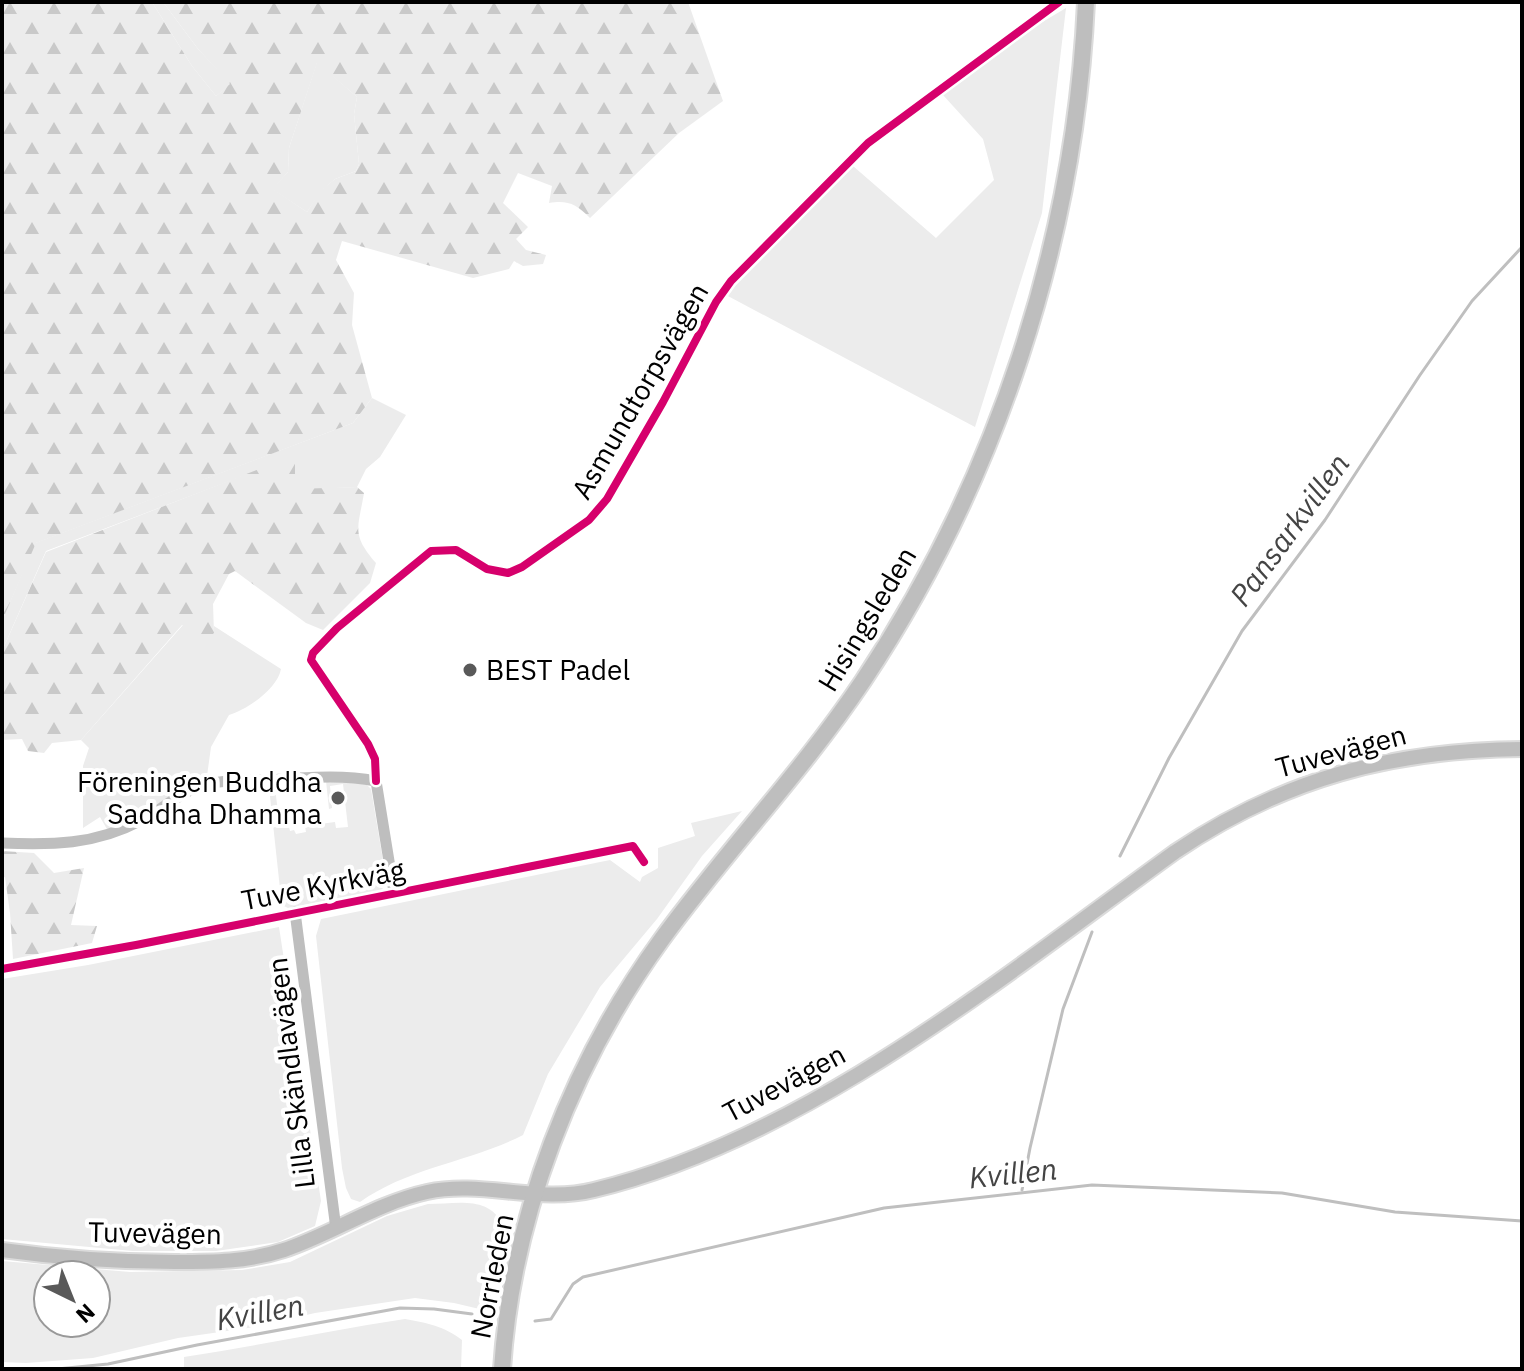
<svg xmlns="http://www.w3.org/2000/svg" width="1524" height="1371" font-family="'IBM Plex Sans',sans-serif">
	<defs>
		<pattern id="forest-firs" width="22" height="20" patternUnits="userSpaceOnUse" patternTransform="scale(2)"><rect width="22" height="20" fill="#ececec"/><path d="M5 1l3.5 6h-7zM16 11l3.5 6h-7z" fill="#c9c9c9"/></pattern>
	</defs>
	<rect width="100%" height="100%" fill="#fff"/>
	<!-- green -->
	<g fill="#ececec" fill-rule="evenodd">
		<polygon points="152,2 163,2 198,49 231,84 216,96 192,66"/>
		<polygon points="1066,8 1042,213 975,427 726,295 853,166 936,238 994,180 983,139 943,95 1034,27"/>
		<polygon points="317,62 357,97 354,114 359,164 356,171 335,179 321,191 307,212 272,189 288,172 289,148"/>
		<polygon points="372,398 406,415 380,457 366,469 357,487 295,490 295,456 46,551 2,651 2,621 35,543 353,423"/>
		<path d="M183,625l31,8v-7l67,43c-3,19 -34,41 -52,46l-18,32 -4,29c-9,6 -19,8 -28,14 -23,16 -46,30 -71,41l-8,-14 -17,11v-62l6,-18 -8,-8z"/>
		<polygon points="326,781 365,783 371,789 387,884 381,890 288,908 284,906 281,898 269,787 275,788 280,828 289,827 290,831 294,830 296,834 306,832 305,826 335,822 336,828 348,827 343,784 330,786 332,808 329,809"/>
		<path d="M742,811l-40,45 -45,63 -57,68 -52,87 -25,61c-53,27 -114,32 -163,67l-9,-3 -5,-11 -4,-20 -26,-232 5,-17 289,-59 30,22 2,-5 16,-9v-20l37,-12 -4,-13z"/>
		<polygon points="279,927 321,1201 315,1226 278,1242 216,1251 133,1251 2,1239 2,979 88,965"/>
		<path d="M428,1204c28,0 61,-9 75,21l-15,86 -34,-8 -39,-5 -100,15 -60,14 -77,11 -85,20 -67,5 -24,-1v-101l128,11 112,-2 48,-8 97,-46zM48,1275h48v48h-48z"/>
		<path d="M405,1319c22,4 39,7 57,21l-1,29h-277v-12c74,-11 147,-27 221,-38z"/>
	</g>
	<!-- forest -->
	<g fill="url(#forest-firs)" fill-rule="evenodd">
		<path d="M2,2h150l40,64 24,30 14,-12 -32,-35 -35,-47h525l35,99 -44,32 -89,85c-14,-14 -22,-18 -41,-15l3,-17 -34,-13 -15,30 25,24 -12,12 10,11 20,5 -3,9 -20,2 -9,-5 -5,8 -36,9 -131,-37 -6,19 18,33 -2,32 20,73 -19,25 -317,120 -34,78zM317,63l40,34 -3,17 5,50 -3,7 -21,8 -15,12 -13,21 -34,-23 15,-17 1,-24z"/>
		<path d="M295,455v34l62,-2 7,6c-6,36 -13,41 12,70l-6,20 -47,47 -17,-7 -71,-52 -6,3 -16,30 1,29 -7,6 -25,-14 -101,115 -29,3 -8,10 -16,-2 -6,-12 -20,1v-89l44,-99z"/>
		<polygon points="2,851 34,853 54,873 84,868 71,925 97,926 92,943 13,959 10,913 5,877 2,878"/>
	</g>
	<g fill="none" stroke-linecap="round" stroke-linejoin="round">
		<!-- stream -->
		<g stroke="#bfbfbf" stroke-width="3">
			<polyline points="1120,856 1169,758 1242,631 1325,520 1420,375 1472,301 1522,247"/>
			<polyline points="1022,1190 1030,1148 1063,1009 1092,932"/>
			<polyline points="535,1321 551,1319 573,1284 583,1277 884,1208 1092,1185 1282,1193 1395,1212 1522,1221"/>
			<polyline points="57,1369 108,1364 197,1345 400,1308 434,1309 472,1314"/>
		</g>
		<defs>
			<path id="major" d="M2,1250c58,8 115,12 173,12 37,0 73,0 109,-12 48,-16 93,-47 143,-58 55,-12 112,12 167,-2 211,-51 407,-212 581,-338 108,-73 217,-102 347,-103"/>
			<path id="highway" d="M502,1369c10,-153 70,-306 160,-430 64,-88 140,-167 201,-258 133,-200 212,-439 223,-679"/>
		</defs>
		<!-- major casing -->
		<use href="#major" stroke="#dbdbdb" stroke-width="18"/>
		<!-- highway casing -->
		<use href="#highway" stroke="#dbdbdb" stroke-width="20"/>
		<!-- minor -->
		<g stroke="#bebebe" stroke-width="11">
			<polyline points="376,781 375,759 368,744 311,660 313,653 337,628 431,551 456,550 487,569 508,573 522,567 589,520 607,499 663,402 716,302 731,281 868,143 1059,2"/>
			<path d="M2,843c49,2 93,2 138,-22 20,-10 38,-27 58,-34 21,-8 46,-6 68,-7 38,-2 73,-6 110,1l18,111"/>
			<polyline points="295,912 336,1229"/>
			<polyline points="2,969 136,945 633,846 644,862"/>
		</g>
		<!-- major -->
		<use href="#major" stroke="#bebebe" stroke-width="14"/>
		<!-- highway -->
		<use href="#highway" stroke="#bebebe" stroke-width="16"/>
		<defs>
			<g id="cycleway">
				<polyline points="376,781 375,759 368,744 311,660 313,653 337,628 431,551 456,550 487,569 508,573 522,567 589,520 607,499 663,402 716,302 731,281 868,143 1059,2"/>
				<polyline points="2,969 136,945 633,846 644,862"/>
			</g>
		</defs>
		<!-- cycleway casing -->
		<use href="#cycleway" stroke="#fff" stroke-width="13"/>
		<!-- cycleway -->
		<use href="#cycleway" stroke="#d6006c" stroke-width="8"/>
	</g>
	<!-- markers -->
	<g fill="#595959" stroke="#fff" stroke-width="3">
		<circle cx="470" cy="670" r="8"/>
		<circle cx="338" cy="798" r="8"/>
	</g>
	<g text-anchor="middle" stroke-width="8" stroke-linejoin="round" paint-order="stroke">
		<!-- street labels -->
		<g font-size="28" fill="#000" stroke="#fff">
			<text transform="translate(640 391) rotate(-60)" y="10">Asmundtorpsvägen</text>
			<text transform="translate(867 619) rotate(-59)" y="10">Hisingsleden</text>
			<text transform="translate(1341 751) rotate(-15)" y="10">Tuvevägen</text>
			<text transform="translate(323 885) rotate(-11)" y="10">Tuve Kyrkväg</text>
			<text transform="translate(291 1073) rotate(-97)" y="10">Lilla Skändlavägen</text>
			<text transform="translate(784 1083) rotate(-28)" y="10">Tuvevägen</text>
			<text transform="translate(155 1233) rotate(1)" y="10">Tuvevägen</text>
			<text transform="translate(492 1276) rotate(-79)" y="10">Norrleden</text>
		</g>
		<!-- poi labels -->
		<g font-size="28" fill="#000" stroke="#fff" text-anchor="start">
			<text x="486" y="680">BEST Padel</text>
			<text x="322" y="792" text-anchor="end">Föreningen Buddha<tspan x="322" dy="32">Saddha Dhamma</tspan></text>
		</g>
		<!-- water labels -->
		<g font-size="30" font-style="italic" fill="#444" stroke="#fff">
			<text transform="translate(1290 530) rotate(-54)" y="10">Pansarkvillen</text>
			<text transform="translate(1013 1174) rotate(-6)" y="10">Kvillen</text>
			<text transform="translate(260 1313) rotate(-10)" y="10">Kvillen</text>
		</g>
	</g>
	<!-- border -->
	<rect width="1524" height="1371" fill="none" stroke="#000000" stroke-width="8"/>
	<!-- north arrow -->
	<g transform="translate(72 1299) rotate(137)"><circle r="38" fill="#ffffff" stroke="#999999" stroke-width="2"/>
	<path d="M0-6L14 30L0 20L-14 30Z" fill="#595959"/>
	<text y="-12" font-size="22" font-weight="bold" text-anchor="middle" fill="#000000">N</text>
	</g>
</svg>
